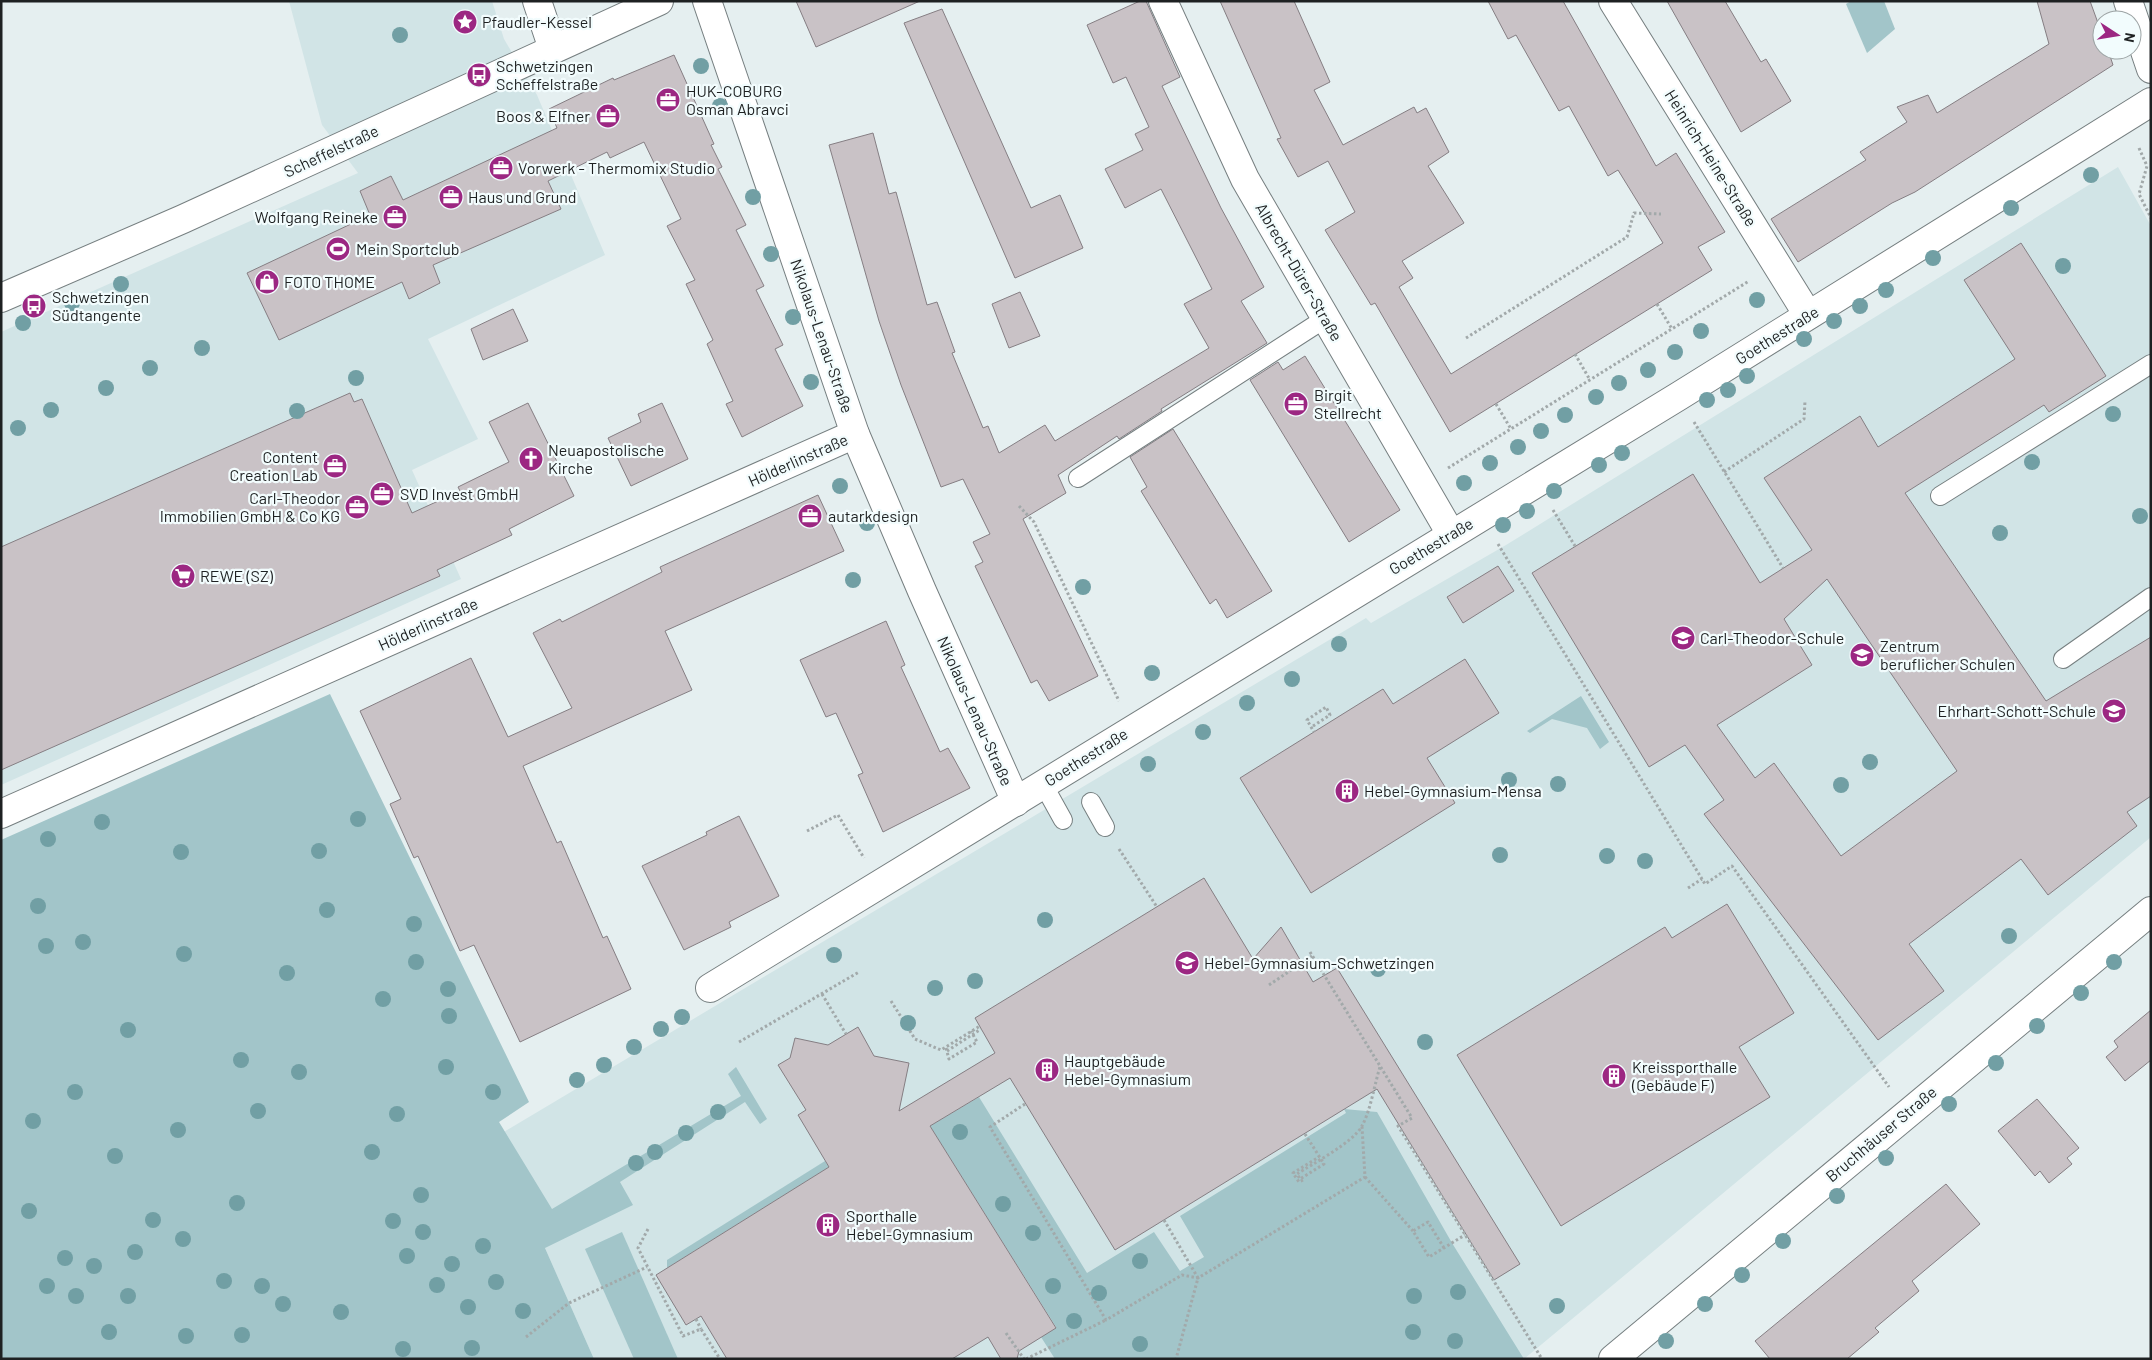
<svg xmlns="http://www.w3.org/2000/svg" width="2152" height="1360" font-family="Barlow,sans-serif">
	<rect width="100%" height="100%" fill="#e5eff0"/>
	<!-- built -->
	<g fill="#d1e4e6">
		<polygon points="289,1 492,1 504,39 537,95 605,255 428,339 478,439 412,470 461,579 1,785 1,332 358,173 322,125"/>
		<polygon points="2118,167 2151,226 2151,837 1524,1359 594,1359 545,1248 492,1139 1366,618 1371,623 1506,545"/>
	</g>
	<!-- green -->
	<g fill="#a2c5c9">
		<polygon points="1851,1 1884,1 1895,29 1867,53 1846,4"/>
		<polygon points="330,694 529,1102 499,1122 552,1209 741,1096 728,1074 736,1067 767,1119 760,1124 745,1102 620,1182 633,1205 545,1248 594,1359 1,1359 1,840"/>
		<polygon points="1581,696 1609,742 1600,749 1587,728 1552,719 1530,733 1527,731"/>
		<polygon points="979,1097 1087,1273 1154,1232 1180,1271 1204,1257 1180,1216 1346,1113 1344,1109 1377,1112 1452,1243 1524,1359 1055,1359 1041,1337 1056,1327 930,1126"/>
		<polygon points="825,1161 829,1167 667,1268 667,1260"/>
		<polygon points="622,1232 678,1359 634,1359 585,1249"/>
	</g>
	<!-- building -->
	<g fill="#c9c2c6" stroke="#857e83" fill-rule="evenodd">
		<polygon points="796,1 920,1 816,47"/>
		<polygon points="1140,1 1146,1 1180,77 1162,86 1221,208 1264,287 1241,301 1267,343 1161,409 1162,411 1119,439 1117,436 1058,475 1066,493 1023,519 1098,676 1049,701 1037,680 1031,683 975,566 983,562 973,542 990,534 963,479 941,487 901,385 879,321 829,145 873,133 889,194 896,192 927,305 937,302 955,352 952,353 983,428 988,426 999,453 1045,425 1055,441 1209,348 1184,304 1212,289 1161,189 1125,208 1105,169 1143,150 1135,134 1149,127 1126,77 1113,83 1087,25"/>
		<polygon points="1220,1 1294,1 1330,82 1314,90 1343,145 1414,107 1417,113 1426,108 1449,152 1428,166 1464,223 1402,261 1413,278 1399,287 1451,374 1663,243 1618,170 1608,176 1569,106 1559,111 1516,35 1508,39 1488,1 1563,1 1656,166 1676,153 1725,232 1698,247 1712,270 1450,432 1375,303 1371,305 1325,230 1355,212 1328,161 1298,177 1277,139 1281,138"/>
		<polygon points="1667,1 1725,1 1761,62 1766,59 1791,101 1741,132"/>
		<polygon points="2037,1 2090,1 2102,34 2102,50 2108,50 2113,65 1915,192 1892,203 1798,262 1771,219 1866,160 1860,152 1907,122 1897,107 1928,95 1937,113 2049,44"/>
		<polygon points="942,9 1031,208 1060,195 1083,248 1015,278 904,23"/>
		<polygon points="674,55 714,144 711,145 722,167 718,169 746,225 736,230 764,286 756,290 783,345 775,349 803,406 742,437 726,404 733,401 707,344 713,340 686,284 695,280 667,226 681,219 644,142 610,158 607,152 548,181 561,209 433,265 440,283 409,299 402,282 279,340 247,273 370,215 360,191 391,176 403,200 557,128 549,109 613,78 614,80"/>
		<path d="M2021,243l85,133 -57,36 -5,-7 -139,88 141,208 105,-64v159l-24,16 10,14 -89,69 -27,-36 -112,85 35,47 -66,49 -174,-226 20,-14 -39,-55 -36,22 -117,-194 161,-99 67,109 52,-33 -48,-72 96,-62 18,31 137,-88 -51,-79zM1827,579l130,192 -116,85 -67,-93 -19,15 -38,-53 95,-60 -28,-46z"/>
		<polygon points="1020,292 1040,336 1009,348 992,304"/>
		<polygon points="513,309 528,341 483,360 471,329"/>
		<polygon points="1305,356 1400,510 1349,542 1250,380 1278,362 1283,370"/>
		<polygon points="350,393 354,402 362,399 412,513 460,491 458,487 509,462 489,422 528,403 574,496 509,529 512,535 437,570 440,576 1,770 1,547"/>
		<polygon points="662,403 688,459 631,486 608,438 641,422 638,414"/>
		<polygon points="1173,429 1272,591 1227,618 1216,599 1210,604 1141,491 1147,487 1130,457"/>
		<polygon points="818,495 844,551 665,631 692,690 523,766 557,843 561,841 603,938 607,936 631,989 520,1042 474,945 460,951 418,856 414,858 390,804 401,799 360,711 471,658 508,737 572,708 533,633 560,619 562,622 662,572 660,567"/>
		<polygon points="1498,566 1514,591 1463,623 1447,597"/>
		<polygon points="886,621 905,665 901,667 940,752 948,748 970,788 883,832 858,775 863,773 836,713 826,717 800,660"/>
		<polygon points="1465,659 1499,713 1427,758 1455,803 1311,893 1240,778 1383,689 1393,704"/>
		<polygon points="739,816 779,896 729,922 731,927 684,950 642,866 707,835 706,832"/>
		<polygon points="1204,878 1253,959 1281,927 1313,982 1337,968 1520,1264 1494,1280 1377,1089 1115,1250 1010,1078 930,1126 1056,1328 1019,1351 1017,1359 1001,1359 988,1337 952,1359 727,1359 701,1316 686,1325 656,1275 829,1167 798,1115 806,1110 778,1065 790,1058 795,1038 828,1045 858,1027 874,1056 909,1063 899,1111 995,1053 975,1018"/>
		<polygon points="1727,904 1794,1013 1739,1047 1770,1097 1561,1226 1457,1055 1665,927 1672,938"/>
		<polygon points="2151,1010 2151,1060 2125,1081 2106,1057 2118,1047 2114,1041"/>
		<polygon points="2037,1099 2079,1148 2067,1158 2072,1164 2049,1183 2040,1171 2035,1176 1998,1131"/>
		<polygon points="1946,1184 1980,1224 1912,1281 1919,1291 1875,1328 1879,1332 1847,1359 1770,1359 1755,1341"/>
	</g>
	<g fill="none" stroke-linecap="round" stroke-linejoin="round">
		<defs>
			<g id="lane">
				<polyline points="1078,478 1326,318"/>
				<polyline points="1940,496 2151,364"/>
				<polyline points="2063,659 2151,597"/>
				<polyline points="1043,784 1063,820"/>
				<polyline points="1091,802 1105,827"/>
			</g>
			<g id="street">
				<polyline points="537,1 553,49"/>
				<polyline points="707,1 855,434 922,591 1016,802"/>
				<polyline points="1163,1 1245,179 1451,534"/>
				<polyline points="1613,1 1808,315"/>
				<polyline points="2128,1 2151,69"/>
				<polyline points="1,298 183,219 659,1"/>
				<polyline points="1,814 855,434"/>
				<polyline points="710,988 1679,396 2151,102"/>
			</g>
			<polyline id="secondary" points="1613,1359 2151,911"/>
		</defs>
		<!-- lane casing -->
		<use href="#lane" stroke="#767f80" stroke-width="20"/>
		<!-- street casing -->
		<use href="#street" stroke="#767f80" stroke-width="30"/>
		<!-- secondary casing -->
		<use href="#secondary" stroke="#767f80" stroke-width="30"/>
		<!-- path -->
		<g stroke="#a2a9aa" stroke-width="3" stroke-dasharray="2.5 2.5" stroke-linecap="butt">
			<polyline points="2139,148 2147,166 2139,194 2151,218"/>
			<polyline points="1657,304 1672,329"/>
			<polyline points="1466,338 1627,237 1634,213 1661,214"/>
			<polyline points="1575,354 1590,380"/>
			<polyline points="1496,404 1511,429"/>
			<polyline points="1694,422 1783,568"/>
			<polyline points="1448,468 1749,281"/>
			<polyline points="1724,472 1804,419 1805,401"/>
			<polyline points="1019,506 1034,522 1119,701"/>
			<polyline points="1553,510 1575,546"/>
			<polyline points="1498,544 1705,884 1732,866 1889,1087"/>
			<polyline points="1313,726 1330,715 1326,707 1307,720 1314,732"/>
			<polyline points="807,831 838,815 864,858"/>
			<polyline points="1119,849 1157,907"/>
			<polyline points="1688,888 1702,879"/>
			<polyline points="1310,952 1412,1118 1398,1126 1542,1359"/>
			<polyline points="1269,985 1312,956"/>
			<polyline points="822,994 846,1034"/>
			<polyline points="891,1001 915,1039 941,1050 980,1026"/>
			<polyline points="739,1042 859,972"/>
			<polyline points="946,1048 949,1059 977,1042 971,1031"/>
			<polyline points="947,1051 981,1029"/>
			<polyline points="1025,1104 990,1127 1106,1320 1182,1275 1198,1278 1365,1177 1362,1127"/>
			<path d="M1305,1134l19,30 -24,15 -3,-5c15,-10 57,-32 65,-48 9,-17 12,-40 18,-59"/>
			<polyline points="1365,1177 1413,1231"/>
			<polyline points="1303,1180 1299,1182 1293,1173 1319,1157"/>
			<polyline points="1164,1220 1198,1278 1176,1359"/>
			<polyline points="648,1229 638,1248 683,1336 701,1329 720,1359"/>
			<path d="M1444,1248l-16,-26 -15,9 16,26c12,-7 24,-15 36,-22"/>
			<polyline points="696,1319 701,1329"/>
			<polyline points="1006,1333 1024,1359"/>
			<polyline points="526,1337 569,1303 647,1267"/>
			<polyline points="1026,1359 1106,1320"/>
		</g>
		<!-- lane -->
		<use href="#lane" stroke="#fff" stroke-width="18"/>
		<!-- street -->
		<use href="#street" stroke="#fff" stroke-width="28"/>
		<!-- secondary -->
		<use href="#secondary" stroke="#fff" stroke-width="28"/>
	</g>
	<!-- trees -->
	<g fill="#719fa4">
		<circle cx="400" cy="35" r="8"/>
		<circle cx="701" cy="66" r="8"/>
		<circle cx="720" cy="106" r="8"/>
		<circle cx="2091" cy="175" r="8"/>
		<circle cx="753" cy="197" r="8"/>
		<circle cx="2011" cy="208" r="8"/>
		<circle cx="771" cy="254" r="8"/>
		<circle cx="1933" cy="258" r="8"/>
		<circle cx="2063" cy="266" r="8"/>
		<circle cx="121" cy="284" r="8"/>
		<circle cx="1886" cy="290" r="8"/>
		<circle cx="1757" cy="300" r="8"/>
		<circle cx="72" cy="303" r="8"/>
		<circle cx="1860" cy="306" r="8"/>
		<circle cx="793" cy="317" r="8"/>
		<circle cx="1834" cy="321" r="8"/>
		<circle cx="23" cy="323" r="8"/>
		<circle cx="1701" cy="331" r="8"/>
		<circle cx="1804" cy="339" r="8"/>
		<circle cx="202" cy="348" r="8"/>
		<circle cx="1675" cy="352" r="8"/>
		<circle cx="150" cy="368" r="8"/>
		<circle cx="1648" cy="370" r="8"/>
		<circle cx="1747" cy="376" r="8"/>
		<circle cx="356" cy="378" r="8"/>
		<circle cx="811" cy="382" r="8"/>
		<circle cx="1619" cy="383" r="8"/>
		<circle cx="106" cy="388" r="8"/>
		<circle cx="1728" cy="390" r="8"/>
		<circle cx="1596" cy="397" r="8"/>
		<circle cx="1707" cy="400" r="8"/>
		<circle cx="51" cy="410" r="8"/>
		<circle cx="297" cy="411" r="8"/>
		<circle cx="2113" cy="414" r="8"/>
		<circle cx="1565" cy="415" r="8"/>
		<circle cx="18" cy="428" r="8"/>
		<circle cx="1541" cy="431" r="8"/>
		<circle cx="1518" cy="447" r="8"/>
		<circle cx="1622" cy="453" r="8"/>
		<circle cx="2032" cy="462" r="8"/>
		<circle cx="1490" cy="463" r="8"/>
		<circle cx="1599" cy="465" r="8"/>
		<circle cx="1464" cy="483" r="8"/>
		<circle cx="840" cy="486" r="8"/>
		<circle cx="1554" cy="491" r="8"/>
		<circle cx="1527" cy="511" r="8"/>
		<circle cx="2140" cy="516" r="8"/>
		<circle cx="867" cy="523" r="8"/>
		<circle cx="1503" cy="525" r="8"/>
		<circle cx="2000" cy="533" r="8"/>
		<circle cx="853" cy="580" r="8"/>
		<circle cx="1083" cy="587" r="8"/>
		<circle cx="1339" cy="644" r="8"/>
		<circle cx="1152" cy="673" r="8"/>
		<circle cx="1292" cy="679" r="8"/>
		<circle cx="1247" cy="703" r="8"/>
		<circle cx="1203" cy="732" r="8"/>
		<circle cx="1870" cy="762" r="8"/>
		<circle cx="1148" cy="764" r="8"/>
		<circle cx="1509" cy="780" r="8"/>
		<circle cx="1558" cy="784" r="8"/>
		<circle cx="1841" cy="785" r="8"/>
		<circle cx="358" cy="819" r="8"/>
		<circle cx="102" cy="822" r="8"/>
		<circle cx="48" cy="839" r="8"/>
		<circle cx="319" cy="851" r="8"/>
		<circle cx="181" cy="852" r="8"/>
		<circle cx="1500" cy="855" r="8"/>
		<circle cx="1607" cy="856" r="8"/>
		<circle cx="1645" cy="861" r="8"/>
		<circle cx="38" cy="906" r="8"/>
		<circle cx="327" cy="910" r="8"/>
		<circle cx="1045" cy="920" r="8"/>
		<circle cx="414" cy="924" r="8"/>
		<circle cx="2009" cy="936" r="8"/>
		<circle cx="83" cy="942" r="8"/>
		<circle cx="46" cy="946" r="8"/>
		<circle cx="184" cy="954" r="8"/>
		<circle cx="834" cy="955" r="8"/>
		<circle cx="416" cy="962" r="8"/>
		<circle cx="2114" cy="962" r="8"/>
		<circle cx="1378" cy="969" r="8"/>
		<circle cx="287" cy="973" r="8"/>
		<circle cx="975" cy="981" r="8"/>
		<circle cx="935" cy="988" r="8"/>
		<circle cx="448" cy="989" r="8"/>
		<circle cx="2081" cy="993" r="8"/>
		<circle cx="383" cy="999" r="8"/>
		<circle cx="449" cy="1016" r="8"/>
		<circle cx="682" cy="1017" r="8"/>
		<circle cx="908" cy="1023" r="8"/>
		<circle cx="2037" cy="1026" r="8"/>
		<circle cx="661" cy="1029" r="8"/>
		<circle cx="128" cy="1030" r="8"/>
		<circle cx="1425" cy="1042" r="8"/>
		<circle cx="634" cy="1047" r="8"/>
		<circle cx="241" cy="1060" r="8"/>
		<circle cx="1996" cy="1063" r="8"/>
		<circle cx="604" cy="1065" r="8"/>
		<circle cx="446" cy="1067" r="8"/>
		<circle cx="299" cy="1072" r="8"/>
		<circle cx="577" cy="1080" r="8"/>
		<circle cx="75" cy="1092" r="8"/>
		<circle cx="493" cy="1092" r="8"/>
		<circle cx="1949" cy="1104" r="8"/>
		<circle cx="258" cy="1111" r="8"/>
		<circle cx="718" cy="1112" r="8"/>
		<circle cx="397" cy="1114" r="8"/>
		<circle cx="33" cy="1121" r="8"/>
		<circle cx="178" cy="1130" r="8"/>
		<circle cx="960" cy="1132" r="8"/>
		<circle cx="686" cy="1133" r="8"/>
		<circle cx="372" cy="1152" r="8"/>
		<circle cx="655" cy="1152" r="8"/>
		<circle cx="115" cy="1156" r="8"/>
		<circle cx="1886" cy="1158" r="8"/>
		<circle cx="636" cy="1163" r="8"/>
		<circle cx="421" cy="1195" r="8"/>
		<circle cx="1837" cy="1196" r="8"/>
		<circle cx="237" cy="1203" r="8"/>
		<circle cx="1003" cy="1204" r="8"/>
		<circle cx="29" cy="1211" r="8"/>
		<circle cx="153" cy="1220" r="8"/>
		<circle cx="393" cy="1221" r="8"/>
		<circle cx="423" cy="1232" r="8"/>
		<circle cx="1033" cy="1233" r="8"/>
		<circle cx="183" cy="1239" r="8"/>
		<circle cx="1783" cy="1241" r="8"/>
		<circle cx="483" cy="1246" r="8"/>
		<circle cx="135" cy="1252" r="8"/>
		<circle cx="407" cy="1256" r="8"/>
		<circle cx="65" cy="1258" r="8"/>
		<circle cx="1140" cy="1261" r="8"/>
		<circle cx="452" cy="1264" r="8"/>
		<circle cx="94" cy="1266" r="8"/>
		<circle cx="1742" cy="1275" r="8"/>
		<circle cx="224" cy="1281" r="8"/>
		<circle cx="496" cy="1282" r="8"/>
		<circle cx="437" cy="1285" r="8"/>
		<circle cx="47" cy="1286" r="8"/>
		<circle cx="262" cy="1286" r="8"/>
		<circle cx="1053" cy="1286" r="8"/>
		<circle cx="1458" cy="1292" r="8"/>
		<circle cx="1099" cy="1293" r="8"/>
		<circle cx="76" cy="1296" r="8"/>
		<circle cx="128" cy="1296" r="8"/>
		<circle cx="1414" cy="1296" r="8"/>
		<circle cx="283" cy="1304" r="8"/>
		<circle cx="1705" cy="1304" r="8"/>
		<circle cx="1557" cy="1306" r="8"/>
		<circle cx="468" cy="1307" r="8"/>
		<circle cx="523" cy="1311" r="8"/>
		<circle cx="341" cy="1312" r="8"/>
		<circle cx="1074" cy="1321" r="8"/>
		<circle cx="109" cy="1332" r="8"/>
		<circle cx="1413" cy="1332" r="8"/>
		<circle cx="242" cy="1335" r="8"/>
		<circle cx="186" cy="1336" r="8"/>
		<circle cx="1455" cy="1341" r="8"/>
		<circle cx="1666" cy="1341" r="8"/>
		<circle cx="1140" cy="1344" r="8"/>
		<circle cx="472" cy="1348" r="8"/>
		<circle cx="403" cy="1349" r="8"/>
	</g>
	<!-- icons -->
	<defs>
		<symbol id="sight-disc" viewBox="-11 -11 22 22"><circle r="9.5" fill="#9c2782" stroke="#f2fcfd"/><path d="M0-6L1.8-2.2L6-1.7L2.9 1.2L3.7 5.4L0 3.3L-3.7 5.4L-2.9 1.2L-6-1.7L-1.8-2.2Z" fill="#fff"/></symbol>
		<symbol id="bus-disc" viewBox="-11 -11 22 22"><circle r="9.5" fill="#9c2782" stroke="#f2fcfd"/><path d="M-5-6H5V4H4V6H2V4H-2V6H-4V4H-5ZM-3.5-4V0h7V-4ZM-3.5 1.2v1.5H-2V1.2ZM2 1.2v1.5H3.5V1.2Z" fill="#fff"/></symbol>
		<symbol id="office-disc" viewBox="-11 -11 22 22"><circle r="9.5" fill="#9c2782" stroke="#f2fcfd"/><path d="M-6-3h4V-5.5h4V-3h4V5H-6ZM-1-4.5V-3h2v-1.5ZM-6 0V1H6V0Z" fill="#fff"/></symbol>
		<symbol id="stadium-disc" viewBox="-11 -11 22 22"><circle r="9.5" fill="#9c2782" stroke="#f2fcfd"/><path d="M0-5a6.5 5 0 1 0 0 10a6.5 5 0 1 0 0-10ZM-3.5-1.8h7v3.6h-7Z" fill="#fff"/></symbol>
		<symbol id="shop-disc" viewBox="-11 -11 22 22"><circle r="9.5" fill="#9c2782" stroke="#f2fcfd"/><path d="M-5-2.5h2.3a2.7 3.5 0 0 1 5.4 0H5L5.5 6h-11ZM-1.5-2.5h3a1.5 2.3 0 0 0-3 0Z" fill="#fff"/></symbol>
		<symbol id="church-disc" viewBox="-11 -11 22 22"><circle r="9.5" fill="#9c2782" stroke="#f2fcfd"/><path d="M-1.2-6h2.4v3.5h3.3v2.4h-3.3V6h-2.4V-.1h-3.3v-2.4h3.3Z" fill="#fff"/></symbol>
		<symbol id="supermarket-disc" viewBox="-11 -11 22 22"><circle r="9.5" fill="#9c2782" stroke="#f2fcfd"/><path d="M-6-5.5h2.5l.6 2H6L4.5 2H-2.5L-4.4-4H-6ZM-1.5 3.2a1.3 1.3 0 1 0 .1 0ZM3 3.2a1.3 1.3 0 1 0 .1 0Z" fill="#fff"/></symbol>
		<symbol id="school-disc" viewBox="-11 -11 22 22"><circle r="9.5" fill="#9c2782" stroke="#f2fcfd"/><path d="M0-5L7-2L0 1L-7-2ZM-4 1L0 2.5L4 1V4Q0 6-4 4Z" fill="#fff"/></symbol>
		<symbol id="building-disc" viewBox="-11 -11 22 22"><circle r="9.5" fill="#9c2782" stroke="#f2fcfd"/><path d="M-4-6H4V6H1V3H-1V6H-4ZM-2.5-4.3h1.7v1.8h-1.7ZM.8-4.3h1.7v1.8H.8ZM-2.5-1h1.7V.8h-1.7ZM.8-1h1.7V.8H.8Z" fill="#fff"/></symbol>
	</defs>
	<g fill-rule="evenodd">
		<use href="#sight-disc" x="451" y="8" width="28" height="28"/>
		<use href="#bus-disc" x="465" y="61" width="28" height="28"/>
		<use href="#office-disc" x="654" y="86" width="28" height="28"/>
		<use href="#office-disc" x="594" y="102" width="28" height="28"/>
		<use href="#office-disc" x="487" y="154" width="28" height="28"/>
		<use href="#office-disc" x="437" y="183" width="28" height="28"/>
		<use href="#office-disc" x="381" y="203" width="28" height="28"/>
		<use href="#stadium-disc" x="324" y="235" width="28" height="28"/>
		<use href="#shop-disc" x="253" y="268" width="28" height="28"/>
		<use href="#bus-disc" x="20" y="292" width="28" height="28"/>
		<use href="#office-disc" x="1282" y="390" width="28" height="28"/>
		<use href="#church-disc" x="517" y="445" width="28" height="28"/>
		<use href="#office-disc" x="321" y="452" width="28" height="28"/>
		<use href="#office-disc" x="368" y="480" width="28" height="28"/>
		<use href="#office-disc" x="343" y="493" width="28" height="28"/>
		<use href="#office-disc" x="796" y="502" width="28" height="28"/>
		<use href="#supermarket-disc" x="169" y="562" width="28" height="28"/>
		<use href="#school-disc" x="1669" y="624" width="28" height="28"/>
		<use href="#school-disc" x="1848" y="641" width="28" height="28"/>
		<use href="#school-disc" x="2100" y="697" width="28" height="28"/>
		<use href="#building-disc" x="1333" y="777" width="28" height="28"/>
		<use href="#school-disc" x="1173" y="949" width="28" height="28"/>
		<use href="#building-disc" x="1033" y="1056" width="28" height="28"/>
		<use href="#building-disc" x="1600" y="1062" width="28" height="28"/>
		<use href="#building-disc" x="814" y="1211" width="28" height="28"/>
	</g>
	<g text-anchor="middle" stroke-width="4.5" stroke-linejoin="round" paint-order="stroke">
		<!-- poi labels -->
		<g font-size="16" fill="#1e2122" stroke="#f2fcfd" text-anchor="start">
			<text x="482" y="28">Pfaudler-Kessel</text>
			<text x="496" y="72">Schwetzingen<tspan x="496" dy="18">Scheffelstraße</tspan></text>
			<text x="686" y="97">HUK-COBURG<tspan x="686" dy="18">Osman Abravci</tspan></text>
			<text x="590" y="122" text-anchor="end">Boos &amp; Elfner</text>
			<text x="518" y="174">Vorwerk - Thermomix Studio</text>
			<text x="468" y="203">Haus und Grund</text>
			<text x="378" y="223" text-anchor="end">Wolfgang Reineke</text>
			<text x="356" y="255">Mein Sportclub</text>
			<text x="284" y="288">FOTO THOME</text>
			<text x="52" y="303">Schwetzingen<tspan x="52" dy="18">Südtangente</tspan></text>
			<text x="1314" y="401">Birgit<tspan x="1314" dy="18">Stellrecht</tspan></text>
			<text x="548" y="456">Neuapostolische<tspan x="548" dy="18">Kirche</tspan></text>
			<text x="318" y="463" text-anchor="end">Content<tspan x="318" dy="18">Creation Lab</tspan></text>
			<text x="400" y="500">SVD Invest GmbH</text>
			<text x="340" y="504" text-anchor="end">Carl-Theodor<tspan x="340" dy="18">Immobilien GmbH &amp; Co KG</tspan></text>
			<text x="828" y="522">autarkdesign</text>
			<text x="200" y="582">REWE (SZ)</text>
			<text x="1700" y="644">Carl-Theodor-Schule</text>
			<text x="1880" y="652">Zentrum<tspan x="1880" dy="18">beruflicher Schulen</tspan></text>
			<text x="2096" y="717" text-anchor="end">Ehrhart-Schott-Schule</text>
			<text x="1364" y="797">Hebel-Gymnasium-Mensa</text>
			<text x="1204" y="969">Hebel-Gymnasium-Schwetzingen</text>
			<text x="1064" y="1067">Hauptgebäude<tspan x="1064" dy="18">Hebel-Gymnasium</tspan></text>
			<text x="1632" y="1073">Kreissporthalle<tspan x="1632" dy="18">(Gebäude F)</tspan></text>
			<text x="846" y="1222">Sporthalle<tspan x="846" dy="18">Hebel-Gymnasium</tspan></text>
		</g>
		<!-- street labels -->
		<g font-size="16" fill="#1e2122" stroke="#f2fcfd">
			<text transform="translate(331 151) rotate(-25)" y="6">Scheffelstraße</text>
			<text transform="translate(1711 158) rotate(58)" y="6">Heinrich-Heine-Straße</text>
			<text transform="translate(1299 272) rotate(60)" y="6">Albrecht-Dürer-Straße</text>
			<text transform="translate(1777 335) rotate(-32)" y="6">Goethestraße</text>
			<text transform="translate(822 336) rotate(71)" y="6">Nikolaus-Lenau-Straße</text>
			<text transform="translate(798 460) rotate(-24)" y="6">Hölderlinstraße</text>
			<text transform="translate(1431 546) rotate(-31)" y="6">Goethestraße</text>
			<text transform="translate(428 624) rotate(-24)" y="6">Hölderlinstraße</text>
			<text transform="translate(975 711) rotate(66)" y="6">Nikolaus-Lenau-Straße</text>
			<text transform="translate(1086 757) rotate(-32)" y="6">Goethestraße</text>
			<text transform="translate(1881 1134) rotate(-40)" y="6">Bruchhäuser Straße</text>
		</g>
	</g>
	<!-- border -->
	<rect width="2152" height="1360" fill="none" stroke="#1e2122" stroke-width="5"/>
	<!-- north arrow -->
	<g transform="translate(2117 35) rotate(102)"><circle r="24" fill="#f2fcfd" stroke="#9da4a5"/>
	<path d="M0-4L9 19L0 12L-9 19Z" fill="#9c2782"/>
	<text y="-8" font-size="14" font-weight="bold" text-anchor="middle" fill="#1e2122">N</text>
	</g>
</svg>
